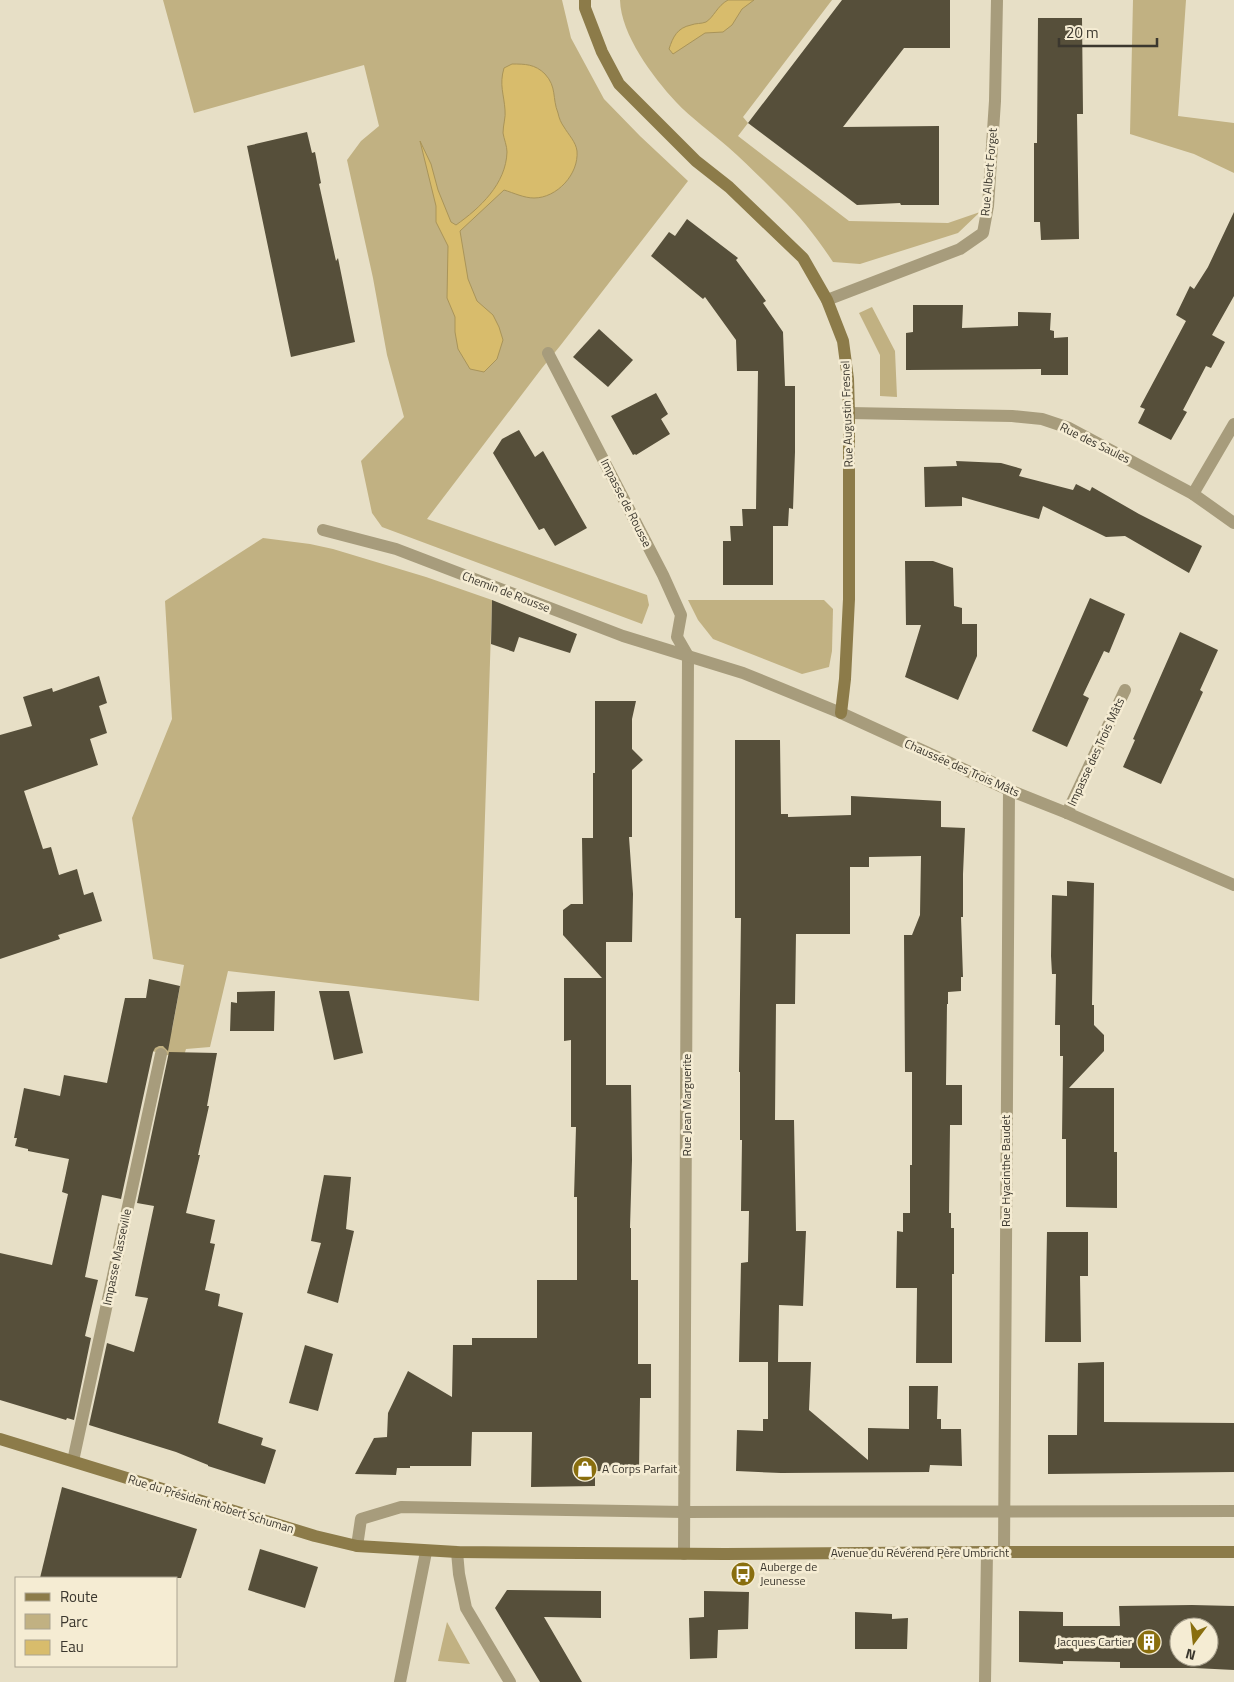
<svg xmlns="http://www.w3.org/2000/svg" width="1234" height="1682" font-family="'Titillium Web',sans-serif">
	<rect width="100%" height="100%" fill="#e7dfc6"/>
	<!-- green -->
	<g fill="#c1b182">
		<polygon points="163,0 562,0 571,38 604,99 640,136 688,181 560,346 542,368 427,519 647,595 649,605 642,624 382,527 372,513 361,461 404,417 387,355 373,278 347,160 361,141 379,126 364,65 194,113"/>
		<path d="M620,0h212l-89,117 5,6 -10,13 111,85 99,2 32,-11 -22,21 -98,31 -27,-2c-16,-24 -32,-45 -53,-65 -17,-17 -34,-34 -52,-50 -17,-15 -37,-29 -52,-45 -23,-25 -55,-67 -56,-102z"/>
		<polygon points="1133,0 1186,0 1178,116 1234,123 1234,173 1194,154 1130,134"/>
		<polygon points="872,307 895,351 897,397 880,396 880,355 859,313"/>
		<polygon points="263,538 310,544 333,549 426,577 492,600 479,1001 228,971 210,1047 186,1049 183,1059 148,1050 172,1030 184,965 153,959 132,818 172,719 165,601"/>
		<polygon points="688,600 824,600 833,609 832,651 829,667 802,674 713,639 698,620"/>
		<polygon points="447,1622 470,1664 438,1661"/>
	</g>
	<!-- water -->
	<g fill="#d8bc6c" stroke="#a99459">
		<path d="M728,0h26l-12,9 -10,16 -9,7 -18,1 -32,21 -4,-5c4,-12 8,-21 22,-24 5,-2 10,-1 15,-3 8,-5 11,-16 22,-22z"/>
		<path d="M512,64c13,0 23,0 33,10 12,13 7,24 13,39 1,5 3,10 6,14 4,7 12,15 13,24 2,23 -20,47 -43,47 -10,0 -20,-5 -30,-8l-44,41 8,48 9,22 16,14 6,12 4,13 -6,19 -13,13 -14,-3 -12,-20 -3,-17v-15l-8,-19 1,-52 -12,-24v-16l-16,-65 11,23 7,26 13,32 5,3c24,-17 50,-41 51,-73 0,-6 -3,-13 -4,-19 0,-8 3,-16 2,-23 -1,-16 -6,-25 -1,-42z"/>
	</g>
	<!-- building -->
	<g fill="#564f3a" fill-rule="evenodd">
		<polygon points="842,0 950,0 950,48 904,48 843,127 939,126 939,205 901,205 900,203 857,205 748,123"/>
		<polygon points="1038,18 1082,18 1083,114 1077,114 1079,239 1041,240 1040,222 1034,222 1034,143 1037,143"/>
		<polygon points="307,132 312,153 315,152 321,183 319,184 336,261 338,258 355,342 291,357 247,146"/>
		<polygon points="1234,212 1234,296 1212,335 1225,342 1211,368 1206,366 1183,410 1187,412 1171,440 1138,423 1145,409 1140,407 1186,321 1176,315 1190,286 1194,289 1208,267"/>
		<polygon points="687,219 738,258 736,260 766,301 763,303 783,332 785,386 795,386 795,452 793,509 789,508 788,526 773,526 773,585 723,585 723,541 731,541 730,526 743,526 742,509 756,509 758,371 737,371 736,340 705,297 703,299 651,256 669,232 675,236"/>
		<polygon points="913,305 963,305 962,328 1018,326 1018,312 1051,313 1050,330 1054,331 1054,338 1068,337 1068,375 1041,375 1041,369 906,370 906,333 913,332"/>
		<polygon points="599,329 633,360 608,387 573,357"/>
		<polygon points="656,393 668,414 661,419 670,434 636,455 635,454 633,455 611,416"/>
		<polygon points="519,430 535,457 543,451 587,528 555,546 544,528 539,530 493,453 502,439"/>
		<polygon points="956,461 1001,463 1022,469 1019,476 1073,490 1076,484 1090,491 1092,487 1139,514 1202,546 1189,573 1125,536 1106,537 1043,506 1039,519 962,497 962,506 925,507 924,467 957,466"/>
		<polygon points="905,561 933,561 953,568 954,606 962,608 962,624 977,624 977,656 958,700 905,677 921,625 906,625"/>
		<polygon points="1090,598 1125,614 1109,653 1104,651 1083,695 1089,698 1067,747 1032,731"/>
		<polygon points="492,600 577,634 570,653 519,637 514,652 491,644"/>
		<polygon points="1180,632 1218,650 1200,690 1203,692 1161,784 1123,767 1135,740 1133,739"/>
		<polygon points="99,676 107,703 99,706 107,733 90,739 98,765 24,791 43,849 51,847 59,875 77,869 84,895 93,892 102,921 58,935 60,939 0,959 0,735 32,726 23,697 52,688 53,692"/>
		<polygon points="595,701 636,701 632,719 632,749 643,760 632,770 632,837 629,837 633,894 632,942 606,942 606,1085 631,1085 632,1160 630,1228 631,1228 631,1280 638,1280 638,1364 651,1364 651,1398 640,1398 639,1472 595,1471 595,1486 531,1487 532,1432 472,1432 471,1466 410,1466 410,1468 397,1468 396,1475 355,1474 374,1438 387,1437 388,1413 408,1371 452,1397 453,1345 472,1345 472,1338 537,1338 537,1280 577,1280 577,1197 574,1197 576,1127 571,1127 571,1040 564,1041 564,978 602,978 563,935 563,910 571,904 583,904 582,838 593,838 593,773 595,773"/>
		<polygon points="735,740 780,740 781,814 788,814 788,817 851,815 851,796 941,801 941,827 965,828 963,874 963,917 961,917 963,977 961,977 961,991 948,992 948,1004 947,1004 946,1085 962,1085 962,1125 950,1125 949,1213 951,1213 951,1228 954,1228 954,1274 952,1274 952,1363 916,1363 917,1288 896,1288 897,1231 903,1232 903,1213 910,1213 910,1165 912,1165 912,1072 905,1072 904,935 912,935 920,915 921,856 869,857 869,867 850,867 850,934 796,934 795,1004 776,1004 775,1120 794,1120 796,1231 806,1231 803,1306 779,1305 778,1362 739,1362 741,1263 748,1262 749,1211 741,1211 742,1140 740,1140 740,1072 739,1072 741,918 735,918"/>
		<polygon points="1067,881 1094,883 1092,1005 1094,1005 1094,1025 1104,1035 1104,1051 1069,1088 1114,1088 1114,1152 1117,1152 1117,1208 1066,1207 1066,1139 1062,1139 1063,1056 1060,1056 1060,1025 1055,1025 1056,974 1052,974 1051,956 1052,895 1067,896"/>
		<polygon points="149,979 180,986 168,1051 163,1046 159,1046 155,1048 153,1052 121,1199 102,1195 85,1277 98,1280 85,1336 91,1338 74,1420 67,1418 66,1420 0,1400 0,1253 52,1265 68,1194 62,1192 69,1159 28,1151 28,1149 15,1146 17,1138 14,1138 24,1088 60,1096 64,1075 107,1083 125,998 146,998"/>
		<polygon points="275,991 274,1031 230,1031 231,1002 237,1003 237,992"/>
		<polygon points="319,991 349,991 363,1053 334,1060"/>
		<polygon points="169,1052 217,1053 207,1106 209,1106 198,1155 200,1155 186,1213 215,1220 210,1243 215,1244 205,1290 220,1294 218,1306 243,1313 218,1423 263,1438 261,1445 276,1450 265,1484 208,1466 208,1465 176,1452 89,1425 107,1343 134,1352 148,1298 135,1296 154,1206 137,1203"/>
		<polygon points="324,1175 351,1177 346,1229 354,1231 338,1303 307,1293 321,1243 311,1241"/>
		<polygon points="1047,1232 1088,1232 1088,1276 1080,1276 1081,1342 1045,1342"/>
		<polygon points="305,1345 333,1354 318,1411 289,1403"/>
		<polygon points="768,1362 811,1362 809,1410 868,1460 868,1428 909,1429 909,1386 938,1386 937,1419 941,1419 941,1429 961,1429 962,1466 930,1465 929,1472 781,1473 736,1471 737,1430 763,1431 763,1419 768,1419"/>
		<polygon points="1104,1362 1104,1422 1234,1423 1234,1472 1048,1474 1048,1435 1077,1435 1078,1363"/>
		<polygon points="62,1487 197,1529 181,1578 40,1578"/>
		<polygon points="260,1549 318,1567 305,1608 248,1590"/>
		<polygon points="507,1590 601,1591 601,1618 544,1617 582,1682 540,1682 495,1608"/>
		<polygon points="704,1591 749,1592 748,1629 718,1630 717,1658 690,1659 689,1618 704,1617"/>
		<path d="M1192,1605l42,1v64l-39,-2h-75v-6l-57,-1v3l-44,-2v-51l44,1v14h57l-1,-20zM1179,1627h30v30h-30z"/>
		<polygon points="855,1612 892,1614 892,1619 908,1618 907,1649 855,1649"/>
	</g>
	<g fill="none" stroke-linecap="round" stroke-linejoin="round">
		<!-- lane -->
		<g stroke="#a79c7c" stroke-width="12">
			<polyline points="1234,424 1193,494 1234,523"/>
			<polyline points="1067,813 1125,690"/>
			<polyline points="357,1546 361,1519 401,1507 685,1512 1234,1511"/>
			<polyline points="985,1682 987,1552"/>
		</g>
		<!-- street -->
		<g stroke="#a79c7c" stroke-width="12">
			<polyline points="827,300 960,249 983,233 988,206 995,101 997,0"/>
			<polyline points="548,353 663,575 681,615 677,637 688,656 684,1554"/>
			<polyline points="849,413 1012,416 1042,419 1069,428 1193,494"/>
			<polyline points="323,530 396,549 623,636 743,673 841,713 1009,790 1067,813 1234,885"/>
			<polyline points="73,1461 161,1054"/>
			<polyline points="457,1552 459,1574 466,1608 510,1682"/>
			<polyline points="1004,1552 1009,790"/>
			<polyline points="400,1682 426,1552"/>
		</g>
		<!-- secondary -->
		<g stroke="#8c7b49" stroke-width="12">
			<polyline points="585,0 585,8 602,52 619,84 696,161 729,187 803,258 827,300 843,341 848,379 849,413 849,599 845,679 841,713"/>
			<polyline points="0,1439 315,1536 357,1546 457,1552 725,1554 987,1552 1234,1552"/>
		</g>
	</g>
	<!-- icons -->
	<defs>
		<symbol id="shop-disc" viewBox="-11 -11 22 22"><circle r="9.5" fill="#896e0e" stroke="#f5ecd3"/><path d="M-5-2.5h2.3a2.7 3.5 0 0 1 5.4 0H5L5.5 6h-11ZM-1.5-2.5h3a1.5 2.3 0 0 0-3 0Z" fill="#fff"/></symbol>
		<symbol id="bus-disc" viewBox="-11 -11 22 22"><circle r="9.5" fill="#896e0e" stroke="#f5ecd3"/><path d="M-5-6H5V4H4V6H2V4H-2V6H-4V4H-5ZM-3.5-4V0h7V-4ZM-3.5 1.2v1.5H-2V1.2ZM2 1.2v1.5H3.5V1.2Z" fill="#fff"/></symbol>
		<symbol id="building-disc" viewBox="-11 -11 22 22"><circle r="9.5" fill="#896e0e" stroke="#f5ecd3"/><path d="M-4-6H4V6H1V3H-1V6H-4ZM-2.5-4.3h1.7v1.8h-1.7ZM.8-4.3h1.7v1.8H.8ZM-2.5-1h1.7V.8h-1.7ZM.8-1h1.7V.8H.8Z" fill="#fff"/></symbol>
	</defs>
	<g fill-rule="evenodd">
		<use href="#shop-disc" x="571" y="1455" width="28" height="28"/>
		<use href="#bus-disc" x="729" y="1560" width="28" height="28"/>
		<use href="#building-disc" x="1135" y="1628" width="28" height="28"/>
	</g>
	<g text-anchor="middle" stroke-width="5" stroke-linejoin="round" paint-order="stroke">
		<!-- street labels -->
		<g font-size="12" fill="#3b372e" stroke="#f5ecd3">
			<text transform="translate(989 172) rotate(-85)" y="4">Rue Albert Forget</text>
			<text transform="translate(847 414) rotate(-92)" y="4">Rue Augustin Fresnel</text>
			<text transform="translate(1095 443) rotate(26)" y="4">Rue des Saules</text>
			<text transform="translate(626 503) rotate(63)" y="4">Impasse de Rousse</text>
			<text transform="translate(506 592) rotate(21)" y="4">Chemin de Rousse</text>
			<text transform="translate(1096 752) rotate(-65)" y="4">Impasse des Trois Mâts</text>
			<text transform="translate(962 768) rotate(24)" y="4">Chaussée des Trois Mâts</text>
			<text transform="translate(687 1105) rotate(-90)" y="4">Rue Jean Marguerite</text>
			<text transform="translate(1006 1171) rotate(-90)" y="4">Rue Hyacinthe Baudet</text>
			<text transform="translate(117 1257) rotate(-78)" y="4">Impasse Masseville</text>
			<text transform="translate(211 1504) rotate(17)" y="4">Rue du Président Robert Schuman</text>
			<text x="920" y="1557">Avenue du Révérend Père Umbricht</text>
		</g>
		<!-- poi labels -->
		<g font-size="12" fill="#3b372e" stroke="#f5ecd3" text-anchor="start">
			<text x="602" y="1473">A Corps Parfait</text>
			<text x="760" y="1571">Auberge de<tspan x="760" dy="14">Jeunesse</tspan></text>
			<text x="1132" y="1646" text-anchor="end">Jacques Cartier</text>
		</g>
	</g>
	<!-- legend -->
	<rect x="15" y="1577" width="162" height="90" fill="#f5ecd3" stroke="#aba491"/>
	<rect x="25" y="1593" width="25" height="8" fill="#8c7b49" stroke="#aba491"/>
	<text x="60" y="1602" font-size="15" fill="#3b372e">Route</text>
	<rect x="25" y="1614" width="25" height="15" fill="#c1b182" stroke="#aba491"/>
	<text x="60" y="1627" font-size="15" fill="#3b372e">Parc</text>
	<rect x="25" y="1640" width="25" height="15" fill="#d8bc6c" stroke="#aba491"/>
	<text x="60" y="1652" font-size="15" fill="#3b372e">Eau</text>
	<!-- north arrow -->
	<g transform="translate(1194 1642) rotate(195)"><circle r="24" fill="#f5ecd3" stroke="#aba491"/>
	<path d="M0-4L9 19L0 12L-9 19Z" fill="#896e0e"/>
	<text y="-8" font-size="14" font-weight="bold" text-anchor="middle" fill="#3b372e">N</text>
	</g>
	<!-- scale -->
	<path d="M1059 38v8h98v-8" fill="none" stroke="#3b372e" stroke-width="2.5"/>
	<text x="1066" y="38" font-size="15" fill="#3b372e" stroke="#f5ecd3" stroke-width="4" paint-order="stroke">20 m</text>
</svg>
